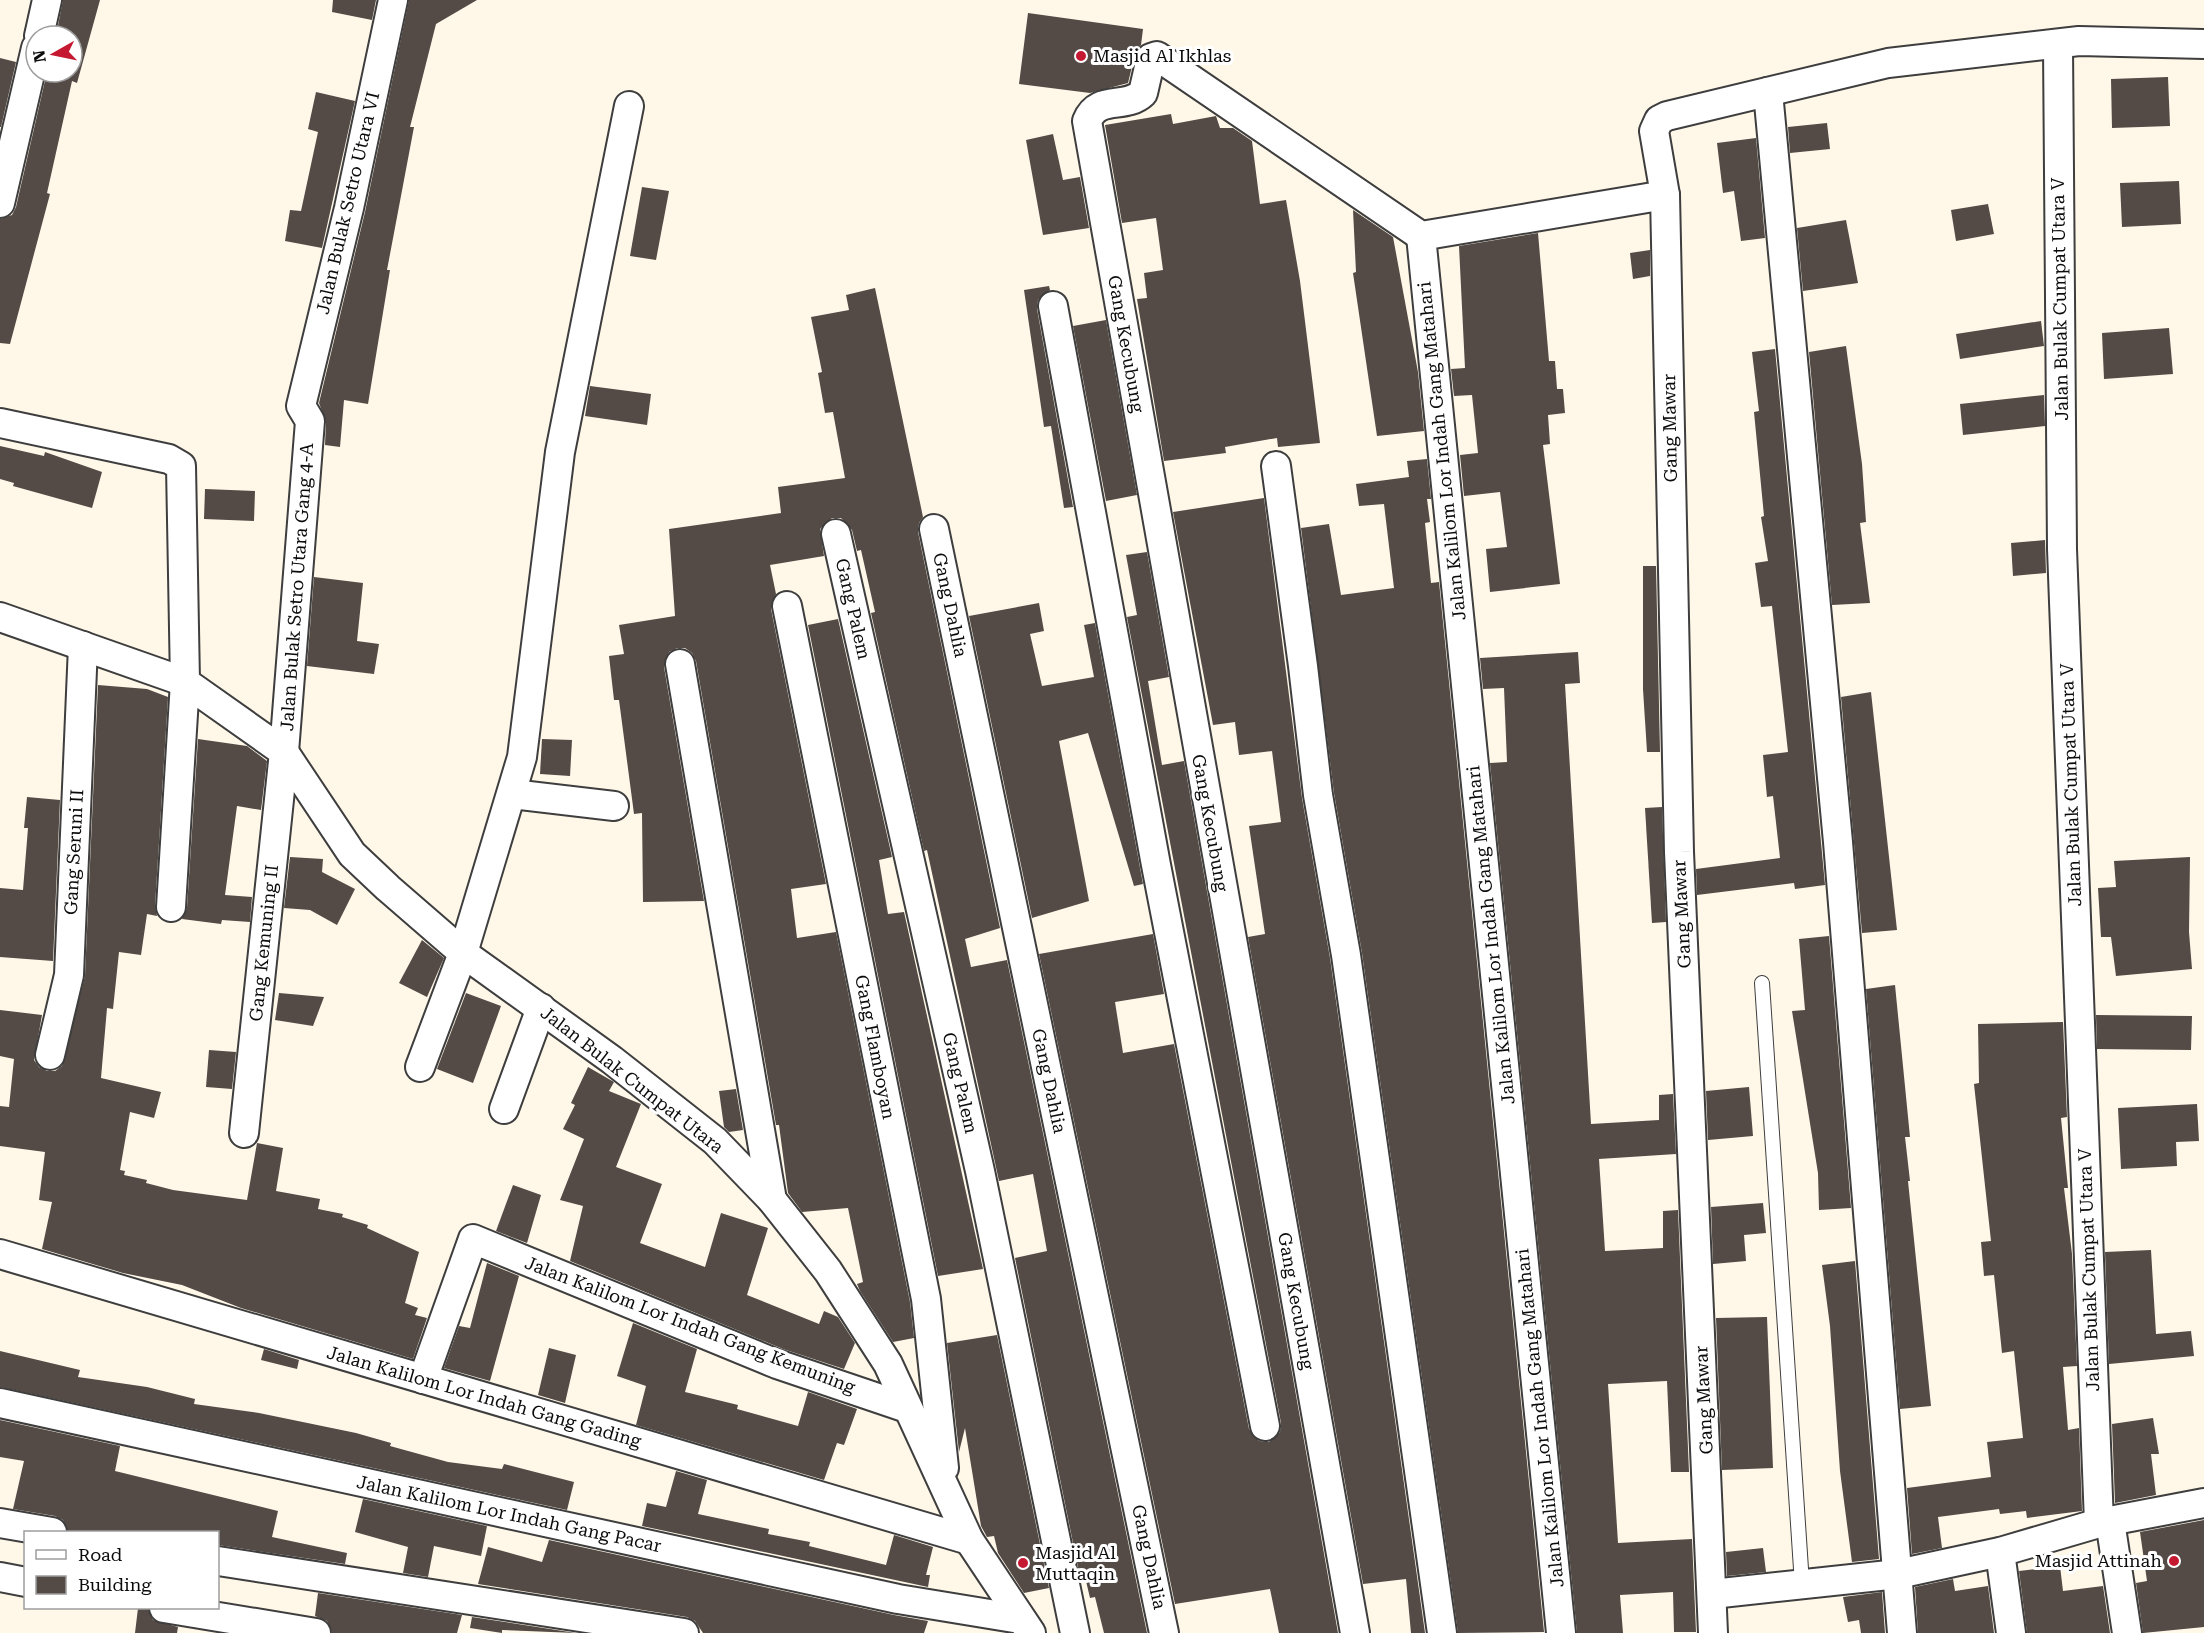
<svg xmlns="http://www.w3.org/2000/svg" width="2204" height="1633" font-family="'Roboto Serif',serif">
	<rect width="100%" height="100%" fill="#fff8e9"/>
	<!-- building -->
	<g fill="#544a46">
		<polygon points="63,0 100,0 77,83 72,81 47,193 50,194 10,344 0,343 0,219 12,215 16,207 47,72 72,72 72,36 56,36"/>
		<polygon points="333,0 376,0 372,20 332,12"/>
		<polygon points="409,0 477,0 436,24 410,127 414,127 387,270 390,270 368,404 344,400 340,447 325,445 326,422 319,403 365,212"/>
		<polygon points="1028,13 1143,29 1141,45 1135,54 1128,83 1090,93 1019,84"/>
		<polygon points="0,58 16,62 1,127 0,127"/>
		<polygon points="2168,77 2170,126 2112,128 2111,79"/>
		<polygon points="316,92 355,101 322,248 285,241 290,210 301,211 318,132 308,129"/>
		<polygon points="1171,114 1173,124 1216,116 1220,128 1233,128 1252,141 1260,204 1286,200 1300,281 1320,443 1278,447 1277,438 1225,447 1226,453 1164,461 1137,299 1147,298 1144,273 1163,270 1156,218 1122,223 1105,125"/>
		<polygon points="1827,123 1830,149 1790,153 1788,127"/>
		<polygon points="1053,134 1063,180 1080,177 1089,228 1043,235 1026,140"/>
		<polygon points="1756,138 1765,238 1741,241 1734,191 1723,193 1717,143"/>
		<polygon points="2179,181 2181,224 2122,227 2120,183"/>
		<polygon points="642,187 669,191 656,260 630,256"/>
		<polygon points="1988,204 1994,234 1956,241 1951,210"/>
		<polygon points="1353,210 1393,237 1418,372 1424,431 1377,436 1353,273 1356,272"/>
		<polygon points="1846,220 1858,283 1803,291 1797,228"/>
		<polygon points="1538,233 1549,361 1555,361 1557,389 1563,389 1565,413 1548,415 1550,444 1543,445 1560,584 1490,592 1486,549 1507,547 1500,492 1464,496 1460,455 1478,453 1472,395 1454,396 1451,369 1465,368 1459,246"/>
		<polygon points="1650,250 1650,276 1633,279 1630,253"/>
		<polygon points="1049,286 1050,290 1038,300 1037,309 1073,507 1064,508 1051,426 1044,427 1024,290"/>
		<polygon points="875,288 923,517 919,523 918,532 1000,928 965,939 971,967 1007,960 1147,1633 1104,1633 1095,1597 1090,1598 1086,1581 1081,1582 1015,1258 1047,1251 1033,1174 999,1181 927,850 924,851 871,613 875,612 861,550 857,551 852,530 841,518 832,518 820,529 824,556 770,565 776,594 771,609 826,884 791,889 797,938 836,932 910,1302 914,1338 893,1342 860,1291 857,1284 863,1282 848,1208 802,1212 788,1193 779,1125 776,1125 696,661 692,653 685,648 677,648 669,652 664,667 704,901 643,902 642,813 634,814 619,700 614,700 609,656 624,654 619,625 675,616 669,529 781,513 778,487 845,478 833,412 825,413 818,373 822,372 811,317 849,310 846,295"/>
		<polygon points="1106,320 1137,495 1106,501 1073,326"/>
		<polygon points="2041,321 2044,346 1960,359 1956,334"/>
		<polygon points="2169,328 2173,374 2104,379 2102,333"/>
		<polygon points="1846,346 1862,464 1866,522 1860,523 1870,603 1832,605 1809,352"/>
		<polygon points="1775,349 1825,885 1795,889 1794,883 1697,895 1696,869 1780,858 1773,796 1767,797 1763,755 1788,752 1772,606 1761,607 1755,563 1768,561 1761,517 1764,516 1754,412 1759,411 1752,352"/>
		<polygon points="590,386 651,394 647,425 585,416"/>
		<polygon points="2044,395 2045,426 1963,435 1960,404"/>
		<polygon points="0,446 44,456 45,452 102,472 92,508 13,486 14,483 0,479"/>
		<polygon points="1427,459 1431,499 1427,499 1430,522 1425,523 1431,583 1439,582 1544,1632 1458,1633 1362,953 1334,793 1301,528 1329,524 1341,595 1394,588 1384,504 1359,506 1356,484 1409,477 1407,461"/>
		<polygon points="205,489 255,491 254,521 204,519"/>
		<polygon points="1264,498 1302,798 1330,958 1425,1633 1411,1633 1406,1579 1363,1584 1248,937 1265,934 1249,826 1281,822 1272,751 1239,755 1235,722 1213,725 1173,512"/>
		<polygon points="2045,540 2046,573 2013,576 2011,543"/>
		<polygon points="1147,552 1169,677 1148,681 1162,765 1184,761 1338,1633 1279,1633 1270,1589 1175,1604 1039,954 1153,934 1164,994 1115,1002 1123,1053 1174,1044 1249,1429 1259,1441 1269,1442 1280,1432 1281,1423 1127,617 1137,615 1126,555"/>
		<polygon points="1643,566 1656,566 1660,752 1647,752 1643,689"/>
		<polygon points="314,577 363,583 357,641 379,644 374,674 307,666"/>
		<polygon points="1039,603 1044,631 1030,634 1042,686 1094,677 1084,625 1095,623 1143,884 1134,886 1088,733 1059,741 1089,901 1032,918 969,616"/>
		<polygon points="838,619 892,857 879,860 888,914 904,912 983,1269 938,1276 808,625"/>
		<polygon points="1578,652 1580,683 1565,684 1591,1124 1659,1120 1659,1095 1673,1094 1676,1154 1599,1159 1605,1251 1663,1248 1663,1211 1678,1210 1689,1472 1671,1472 1667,1381 1608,1384 1618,1543 1692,1539 1696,1632 1674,1632 1673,1592 1620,1595 1623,1633 1577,1633 1490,763 1507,762 1504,688 1483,689 1480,658"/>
		<polygon points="98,685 147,689 168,697 155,906 157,916 147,914 141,955 119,952 113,1009 107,1008 101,1078 161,1092 154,1118 130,1112 120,1170 125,1171 124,1175 147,1180 146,1183 173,1190 247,1200 257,1143 283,1148 276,1191 320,1199 318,1209 343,1214 342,1217 368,1225 367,1228 419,1252 405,1303 418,1308 415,1315 427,1318 413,1359 241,1308 182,1285 123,1273 42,1249 52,1202 39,1200 45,1152 0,1146 0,1106 9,1107 14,1059 0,1056 0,1010 42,1015 34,1060 39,1067 47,1071 55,1071 62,1066 85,976"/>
		<polygon points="1871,692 1897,930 1862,933 1841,697"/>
		<polygon points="198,739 247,746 267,761 261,810 237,806 225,895 252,897 250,922 222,920 221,924 182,919 187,908"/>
		<polygon points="542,739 572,740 570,776 540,774"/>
		<polygon points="27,797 60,800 53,961 0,957 0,888 23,890 28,828 24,828"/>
		<polygon points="1662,807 1666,922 1652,923 1645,808"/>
		<polygon points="290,857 323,859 322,872 355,889 337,925 310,910 284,908"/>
		<polygon points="2190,857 2189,932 2192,969 2116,976 2111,937 2101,937 2098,888 2116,887 2114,861"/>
		<polygon points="1829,936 1851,1208 1819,1210 1818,1173 1792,1011 1805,1010 1799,939"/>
		<polygon points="422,940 444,958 427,997 399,983"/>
		<polygon points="1895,985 1910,1137 1905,1137 1910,1181 1908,1181 1931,1406 1900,1409 1866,989"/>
		<polygon points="279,993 324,997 313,1026 275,1020"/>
		<polygon points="466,993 501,1006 473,1083 437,1069"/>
		<polygon points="2096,1015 2192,1016 2191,1050 2097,1049"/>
		<polygon points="2063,1022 2067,1117 2061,1118 2068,1188 2064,1188 2072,1254 2077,1366 2063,1367 2068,1430 2079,1428 2082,1511 2027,1518 2026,1511 2000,1514 1999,1509 1938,1517 1942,1548 1912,1554 1907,1488 1991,1477 1987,1442 2023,1438 2014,1351 2002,1353 1994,1275 1984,1276 1981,1242 1991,1241 1974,1084 1979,1083 1978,1024"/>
		<polygon points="209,1050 236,1052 232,1089 206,1087"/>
		<polygon points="588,1067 614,1082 609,1091 641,1104 616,1167 662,1184 640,1243 705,1267 721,1213 768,1228 747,1295 819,1324 824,1311 838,1317 855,1343 844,1369 783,1349 570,1261 583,1206 560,1200 584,1139 563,1129 575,1105 571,1103"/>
		<polygon points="1749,1087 1753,1136 1708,1140 1706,1091"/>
		<polygon points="736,1089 743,1130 729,1132 724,1127 719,1091"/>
		<polygon points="2197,1104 2199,1141 2176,1142 2177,1166 2121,1169 2118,1108"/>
		<polygon points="513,1185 541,1195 527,1243 496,1231"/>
		<polygon points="1763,1203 1766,1233 1744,1235 1746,1261 1713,1264 1711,1207"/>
		<polygon points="2151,1250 2156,1334 2191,1331 2194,1356 2109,1364 2105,1252"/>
		<polygon points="1855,1261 1879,1559 1852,1562 1840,1471 1830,1326 1822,1265"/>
		<polygon points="487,1263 519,1276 490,1381 444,1368 459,1326 470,1328"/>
		<polygon points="1767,1317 1773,1468 1722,1470 1716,1318"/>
		<polygon points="633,1323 697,1349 685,1392 738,1405 737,1409 798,1426 808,1392 857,1409 844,1445 837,1443 824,1480 636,1425 646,1386 617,1376"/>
		<polygon points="997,1335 1049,1588 1024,1593 998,1553 994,1536 987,1537 981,1526 965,1428 959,1452 947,1343"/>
		<polygon points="549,1348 576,1355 565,1403 538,1395"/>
		<polygon points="264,1349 299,1360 297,1369 261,1360"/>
		<polygon points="0,1351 80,1370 78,1377 147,1387 195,1399 194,1404 259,1413 356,1433 391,1443 390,1446 448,1462 502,1469 504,1464 574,1482 567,1510 0,1387"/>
		<polygon points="2153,1418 2159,1454 2151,1454 2156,1495 2115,1503 2112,1424"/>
		<polygon points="0,1420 120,1446 115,1471 278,1511 272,1537 347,1553 345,1564 218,1545 218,1533 68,1533 63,1520 55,1516 13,1509 24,1461 0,1457"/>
		<polygon points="676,1471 707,1480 698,1514 769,1529 768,1534 810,1542 809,1546 886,1565 894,1535 933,1547 926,1575 930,1575 928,1587 642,1526 647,1503 666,1507"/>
		<polygon points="363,1499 487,1526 481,1556 434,1546 428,1577 403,1573 408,1547 355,1532"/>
		<polygon points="2204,1520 2204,1627 2143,1633 2136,1583 2147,1581 2140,1532"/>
		<polygon points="549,1540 894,1615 928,1621 924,1633 703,1633 695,1621 687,1617 478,1584 488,1547 542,1562"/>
		<polygon points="1763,1548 1766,1572 1727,1576 1726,1552"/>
		<polygon points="2060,1566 2063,1591 2103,1586 2110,1633 2027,1633 2019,1571"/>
		<polygon points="1953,1579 1955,1591 1988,1586 1994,1633 1918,1633 1915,1587"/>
		<polygon points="1882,1592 1885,1633 1861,1633 1859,1620 1848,1622 1843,1597"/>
		<polygon points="318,1593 462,1615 457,1633 332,1633 327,1621 315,1616"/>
		<polygon points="138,1608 148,1608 153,1620 178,1627 177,1633 135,1633"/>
		<polygon points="472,1617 576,1633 502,1630 502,1633 470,1628"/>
	</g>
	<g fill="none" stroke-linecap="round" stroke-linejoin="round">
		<defs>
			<polyline id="lane" points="1762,983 1802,1584"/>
			<g id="street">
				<polyline points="39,36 47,0"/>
				<polyline points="2058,46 2062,549 2099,1523"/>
				<polyline points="1768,92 1838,842 1902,1633"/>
				<polyline points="1665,195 1679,852 1713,1633"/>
				<polyline points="0,203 36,48"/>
				<polyline points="1421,236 1561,1633"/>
				<polyline points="1053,306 1156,865 1265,1426"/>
				<polyline points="0,423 169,459 181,466 185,682 171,907"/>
				<polyline points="1276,466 1303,666 1318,795 1346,955 1442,1633"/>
				<polyline points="934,529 1164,1633"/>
				<polyline points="836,534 980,1171 1075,1633"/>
				<polyline points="787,606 926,1299 944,1468"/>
				<polyline points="0,617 185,682 284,752 352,854 388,888 463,953 612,1060 715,1141 772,1200 828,1271 888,1364 969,1540 1031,1633"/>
				<polyline points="680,664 772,1200"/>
				<polyline points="512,794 614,806"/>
				<polyline points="50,1055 69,975 83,646"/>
				<polyline points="420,1067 463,953 522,757 560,452 629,106"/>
				<polyline points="504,1109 541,1008"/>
				<polyline points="244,1133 284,752 310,421 301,406 349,208 393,0"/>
				<polyline points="0,1254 969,1540"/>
				<polyline points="423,1379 473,1239 777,1364 907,1408"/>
				<polyline points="0,1403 898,1599 1020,1619"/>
				<polyline points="2110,1521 2127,1633"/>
				<polyline points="0,1523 52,1532"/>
				<polyline points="2000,1552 2011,1633"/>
				<polyline points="218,1561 684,1633"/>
				<polyline points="0,1577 26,1582"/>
				<polyline points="1712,1594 1898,1574 2000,1552 2099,1523 2204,1503"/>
				<polyline points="164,1608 316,1633"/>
				<path d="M1355,1633l-268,-1512c11,-27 38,-11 56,-28l8,-35 6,-2 264,180 244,-41 -11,-64 5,-11 8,-4 221,-53 191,-22 125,3"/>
			</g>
		</defs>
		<!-- lane casing -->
		<use href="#lane" stroke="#3e3e3e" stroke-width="16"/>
		<!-- street casing -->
		<use href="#street" stroke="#3e3e3e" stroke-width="32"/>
		<!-- lane -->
		<use href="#lane" stroke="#fff" stroke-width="14"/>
		<!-- street -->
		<use href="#street" stroke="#fff" stroke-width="28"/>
	</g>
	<!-- markers -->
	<g fill="#c51932" stroke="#fff" stroke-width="2">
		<circle cx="1081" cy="56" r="6"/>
		<circle cx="2174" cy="1561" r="6"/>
		<circle cx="1023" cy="1563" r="6"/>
	</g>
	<g text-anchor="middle" stroke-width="6" stroke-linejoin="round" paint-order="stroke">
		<!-- poi labels -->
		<g font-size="18" fill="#0b0b0b" stroke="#fff" text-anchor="start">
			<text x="1093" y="62">Masjid Al Ikhlas</text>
			<text x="1035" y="1559">Masjid Al<tspan x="1035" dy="21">Muttaqin</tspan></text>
			<text x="2162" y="1567" text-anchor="end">Masjid Attinah</text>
		</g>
		<!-- street labels -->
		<g font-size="18" fill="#0b0b0b" stroke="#fff">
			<text transform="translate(348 203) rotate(-77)" y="6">Jalan Bulak Setro Utara VI</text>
			<text transform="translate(2060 299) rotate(-91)" y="6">Jalan Bulak Cumpat Utara V</text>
			<text transform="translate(1126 344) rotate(80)" y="6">Gang Kecubung</text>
			<text transform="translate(1670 428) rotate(-91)" y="6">Gang Mawar</text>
			<text transform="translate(1442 451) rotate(-96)" y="6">Jalan Kalilom Lor Indah Gang Matahari</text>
			<text transform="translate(297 587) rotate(-86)" y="6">Jalan Bulak Setro Utara Gang 4-A</text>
			<text transform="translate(950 605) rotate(78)" y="6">Gang Dahlia</text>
			<text transform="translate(853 609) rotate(77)" y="6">Gang Palem</text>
			<text transform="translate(2071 785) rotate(-92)" y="6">Jalan Bulak Cumpat Utara V</text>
			<text transform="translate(1210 823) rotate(80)" y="6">Gang Kecubung</text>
			<text transform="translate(74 852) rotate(-87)" y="6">Gang Seruni II</text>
			<text transform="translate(1682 914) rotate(-93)" y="6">Gang Mawar</text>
			<text transform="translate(1491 935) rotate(-96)" y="6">Jalan Kalilom Lor Indah Gang Matahari</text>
			<text transform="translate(264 943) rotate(-84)" y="6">Gang Kemuning II</text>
			<text transform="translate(875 1047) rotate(79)" y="6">Gang Flamboyan</text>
			<text transform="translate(632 1080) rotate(38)" y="6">Jalan Bulak Cumpat Utara</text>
			<text transform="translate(1049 1081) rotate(78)" y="6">Gang Dahlia</text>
			<text transform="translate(960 1083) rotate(77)" y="6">Gang Palem</text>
			<text transform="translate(2089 1270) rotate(-92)" y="6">Jalan Bulak Cumpat Utara V</text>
			<text transform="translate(1296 1301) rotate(80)" y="6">Gang Kecubung</text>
			<text transform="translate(690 1325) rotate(21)" y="6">Jalan Kalilom Lor Indah Gang Kemuning</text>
			<text transform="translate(484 1397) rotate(16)" y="6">Jalan Kalilom Lor Indah Gang Gading</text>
			<text transform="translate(1704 1400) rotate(-93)" y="6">Gang Mawar</text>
			<text transform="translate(1540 1418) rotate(-96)" y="6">Jalan Kalilom Lor Indah Gang Matahari</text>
			<text transform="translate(509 1514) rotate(12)" y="6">Jalan Kalilom Lor Indah Gang Pacar</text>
			<text transform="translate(1149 1557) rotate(78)" y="6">Gang Dahlia</text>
		</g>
	</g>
	<!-- legend -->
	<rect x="24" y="1531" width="195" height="78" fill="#ffffff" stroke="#9d9d9d" stroke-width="1.5"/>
	<rect x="36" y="1550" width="30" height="9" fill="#ffffff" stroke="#9d9d9d" stroke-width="1.5"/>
	<text x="78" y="1561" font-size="18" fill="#0b0b0b">Road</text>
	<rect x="36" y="1576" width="30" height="18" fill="#544a46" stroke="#9d9d9d" stroke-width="1.5"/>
	<text x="78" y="1591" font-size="18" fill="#0b0b0b">Building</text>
	<!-- north arrow -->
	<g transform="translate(54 54) rotate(261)"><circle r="28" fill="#ffffff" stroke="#9d9d9d" stroke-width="1.5"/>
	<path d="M0-4.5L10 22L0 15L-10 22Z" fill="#c51932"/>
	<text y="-9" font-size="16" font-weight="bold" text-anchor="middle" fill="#0b0b0b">N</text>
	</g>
</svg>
